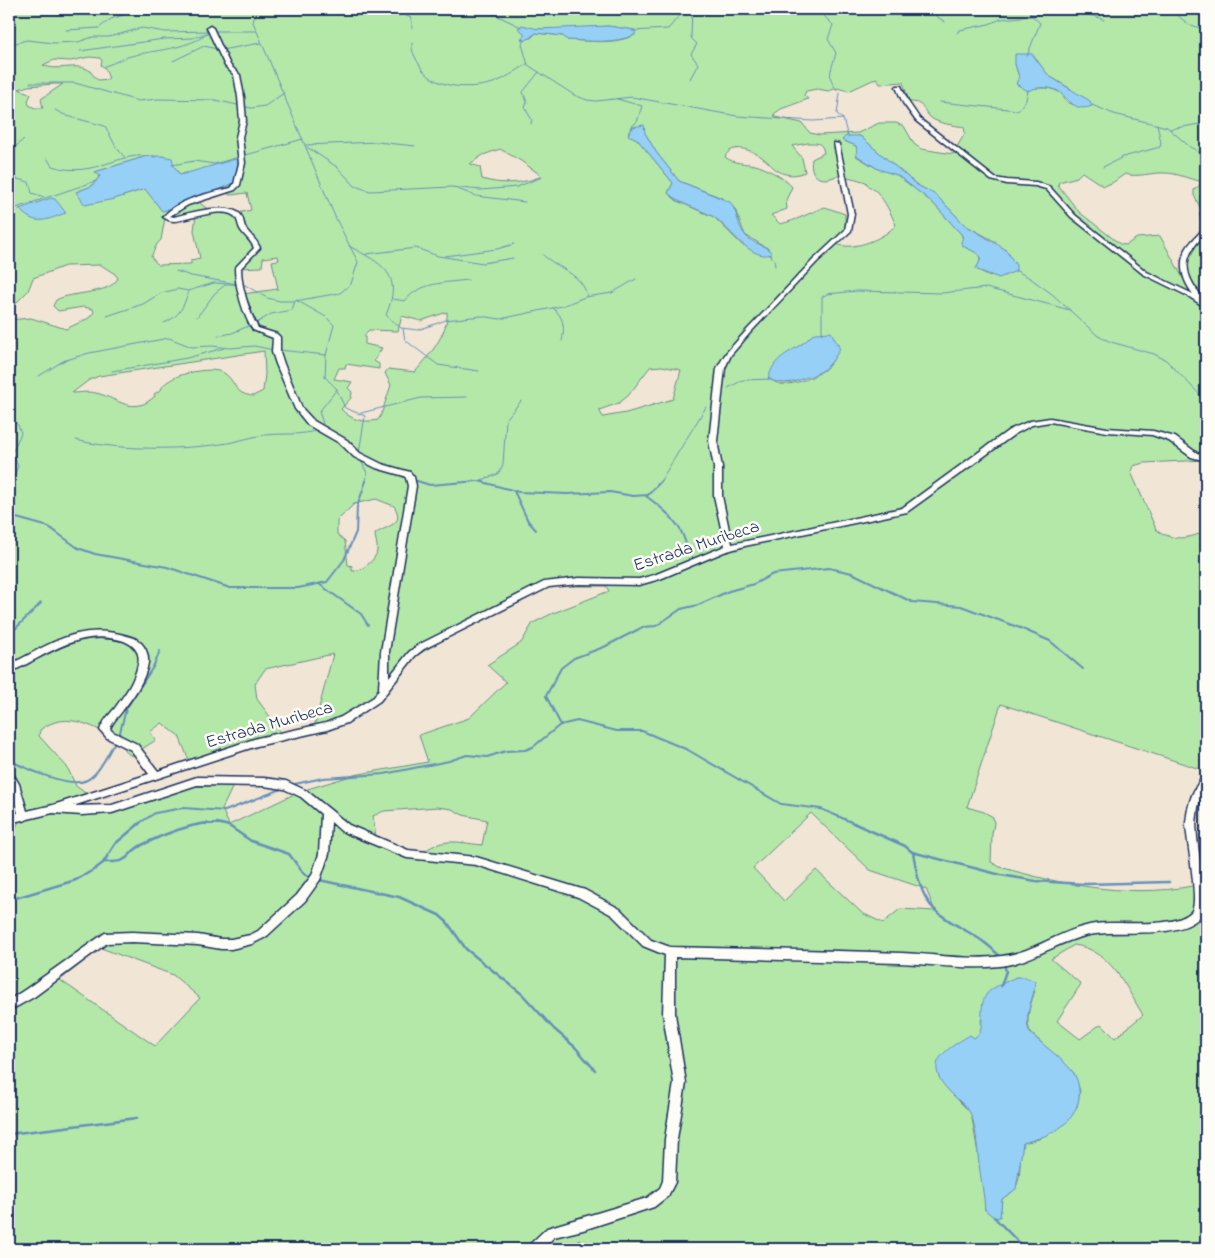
<svg xmlns="http://www.w3.org/2000/svg" width="1215" height="1258" font-family="'Indie Flower',sans-serif">
	<rect width="100%" height="100%" fill="#f1e5d5"/>
	<filter id="ink" filterUnits="userSpaceOnUse"><feTurbulence type="fractalNoise" baseFrequency=".02" numOctaves="2"/><feDisplacementMap in="SourceGraphic" scale="10" xChannelSelector="R" yChannelSelector="G"/><feConvolveMatrix kernelMatrix="1 2 1 2 8 2 1 2 1" color-interpolation-filters="sRGB"/></filter>
	<g filter="url(#ink)">
		<!-- green -->
		<path fill="#b4e8a9" stroke="#688c84" fill-rule="evenodd" d="M9,9h1197v211l-12,-25v-5l6,-5v-4c-12,-2 -23,-8 -35,-8 -13,-1 -28,5 -40,1l-13,9 -9,3 -21,-14 -5,5 -18,5 -1,3 21,27 41,32 6,1 11,-7 23,-2 23,42 2,-25 7,-14 14,-6v137l-3,1 3,8v81l-62,3 -11,3 -2,6 25,57c16,13 33,10 50,2v240l-205,-67 -34,103 17,5 9,5 1,6 -2,11 -1,28 9,5c66,19 138,33 206,16v366h-1197v-393l3,-20 12,-25 -12,-37 -3,-4v-450l22,-2 35,11 23,-11 5,-6 -1,-3 -10,-2 -25,4 -5,-5 3,-6c17,-9 54,-5 62,-22l-3,-4 -14,-9 -36,1 -32,12 -5,13 -19,19zM608,26l26,4 1,5c-21,10 -46,6 -68,5l-4,-4 -27,-3 -5,5 -10,1 4,-5 -6,-6 41,2zM1032,54l17,22 22,13 3,16 -7,-3 -6,-9 -11,-5h-17l-15,-6 1,-5 -4,-13zM89,57l11,1 2,3 -1,4 4,3 4,11 -11,1c-5,-3 -6,-9 -11,-11 -12,-6 -31,3 -44,-4l11,-5 17,1zM877,78l3,6 23,-2 6,20c15,-1 14,9 22,16 8,6 23,7 33,9l1,6 -12,21 -32,-5 -7,-5 -10,-18 -8,-3h-17l-21,10 -39,2 -9,-2 -8,-10 -27,-6 -1,-3 7,-5 27,-10 -4,-4 2,-4 11,-2 12,2 8,-3 12,3zM55,84h8l-22,15 2,9h-8l-6,-3 -1,-4 3,-7 -12,-5 9,-3zM632,127l13,6 11,19 23,29 43,17 13,11 10,26 24,14 -27,-4 -28,-28 -37,-16 -9,-8 5,-10 -36,-44 -9,-6zM860,136l57,49 19,10 29,30 33,18 12,12 -20,21 -14,-7c8,-11 3,-17 -10,-21l-5,-14 -28,-31 -36,-28 -19,-6 -22,-13 1,-6 -1,-4 -14,-6zM808,143c10,0 14,-1 16,10l-12,6c-2,9 1,20 13,20 4,0 8,-2 12,-3 9,0 20,3 29,6 3,6 7,6 11,10 8,9 14,22 19,33 -12,13 -39,25 -57,20l-2,-3 8,-13v-15l-20,-7c-17,6 -26,13 -45,17l-9,-9 16,-6 -1,-9 6,-13c-6,-8 -27,-20 -37,-22 -10,-2 -21,-1 -30,-8 6,-15 28,-7 38,1 7,5 10,11 19,15 9,3 15,2 23,-1l-3,-14 -10,-12zM500,149l21,12 21,15c-18,8 -42,9 -60,3l-2,-12 -10,-3 13,-9zM147,156l27,10 6,9 6,-2 50,9 -14,8 8,5 17,-2 4,17 -13,3 -16,-5 -13,2 -12,-9 -52,-12 -31,10 -38,-7 16,-6 8,-10 -5,-4zM196,213l-2,18 6,27 -9,2v4l-33,1 -7,-8 6,-13 4,-4 4,-22zM278,256l1,4 -7,1 6,28 -35,5 -5,-26 24,-1 1,-9zM447,312c2,21 -19,45 -32,60l-27,-3 -3,4 6,12 -10,30 -3,5c-15,3 -27,0 -37,-11l10,-11 1,-6 -4,-4 4,-6 -18,-3 5,-11h6l1,-4 33,5v-5l-5,-3 8,-13 -17,-4v-10l4,-4 29,1 4,-15 19,5zM812,335l20,1 6,8c-2,5 -2,12 -5,16 -7,14 -38,26 -53,24 -4,-1 -8,-4 -12,-5l28,-31 10,-7zM264,351l1,23 -2,17 -10,5c-20,-2 -16,-14 -29,-23 -13,-8 -60,2 -63,17l-7,4 1,2c-22,21 -37,2 -59,-3 -7,-2 -17,0 -24,0l17,-13 10,-4zM662,366l19,4 -8,29 -47,14 -23,4 -4,-7 20,-7 9,-7 22,-29zM376,499l18,7c12,19 -7,19 -19,28 0,5 3,11 2,17 -1,9 -16,21 -25,20v-5l-4,-1 -3,-24 -8,-7v-13l17,-17zM561,586h45l3,5 -58,23 -18,9 -12,20 -34,22 19,17 -37,36 -50,17 9,27 -74,13 -53,16 -72,34 -7,-16 11,-23 -48,-3 -75,28 -38,2 -1,-7 17,-11 -12,-9 -9,-19 -28,-31 1,-6c28,-22 57,-1 82,12l2,8 7,6 25,-16 -6,-8 12,-9 17,13 11,27 89,-27v-7l-22,-30 -2,-15 10,-15 68,-15 -19,73 13,5 38,-22 21,-16 26,-36 61,-35 70,-36zM438,807l14,2 11,6 24,5 -5,25c-27,-3 -39,-8 -62,9l-38,-10 -6,-6 -3,-22 11,-5zM811,813l59,57 56,19 9,22 -35,-2 -17,14 -21,-10 -46,-43 -32,31 -31,-33zM1074,945c36,4 52,42 69,70l-28,23 -14,-14 -21,15 -23,-18 24,-37 -30,-25zM101,948l72,27 27,23 -45,48 -95,-66zM1016,977l19,14c-4,12 -11,30 -4,42l43,40 6,18 -3,16 -38,32 -16,4c-6,15 1,33 -9,47 -2,3 -9,6 -12,9l-2,18 -15,-7 -1,-22 -13,-75 -20,-20 -10,-14 -3,-18 41,-26 3,-9 -1,-6 23,-36z"/>
		<!-- water -->
		<g fill="#97d0f6" stroke="#6590b9">
			<path d="M522,25l16,4 70,-3 27,4v5c-22,9 -45,6 -68,5l-4,-4 -27,-3 -11,8 -4,-2 4,-5 -7,-6z"/>
			<path d="M1015,54h17l17,22 41,25 2,5c-16,6 -21,-4 -30,-12 -8,-8 -25,-8 -34,-3l-12,-7 3,-7 -4,-13z"/>
			<path d="M644,125l1,8 11,19 23,29 51,21c8,10 7,24 16,34 6,8 22,9 26,18 -23,8 -44,-30 -60,-38 -15,-8 -31,-11 -44,-23l5,-10 -36,-44 -9,-4 4,-8z"/>
			<path d="M846,136h14l57,49 19,10 29,30 40,24 11,16v6l-17,7 -24,-9c14,-17 -3,-16 -13,-24l-1,-3 2,-5 -2,-3 -28,-31 -36,-28 -19,-6 -22,-14 1,-5 -1,-4 -14,-6z"/>
			<polygon points="147,156 162,156 172,158 174,166 180,175 239,158 236,182 187,204 162,211 145,189 114,199 85,205 76,192 92,186 100,176 95,172"/>
			<path d="M51,198l4,1 11,14c-21,7 -30,14 -47,-4z"/>
			<path d="M831,332l9,17c-13,21 -15,22 -38,30 -13,5 -22,5 -34,0 7,-23 17,-23 35,-36 5,-3 7,-7 12,-10z"/>
			<path d="M1016,977h9l10,4c0,16 -13,37 -5,52 14,13 32,25 43,39 5,7 7,18 6,26 -5,29 -31,38 -56,45l-7,46 -14,10 -2,18 -5,1 -10,-8c-1,-16 -4,-30 -6,-46 -2,-16 -2,-34 -8,-49 -3,-8 -12,-14 -18,-20 -32,-31 -11,-43 17,-60l4,3c14,-9 3,-29 12,-43 5,-8 21,-13 30,-18z"/>
		</g>
		<g fill="none" stroke-linecap="round" stroke-linejoin="round">
			<!-- stream-far2 -->
			<g stroke="#6590b9" stroke-width="1">
				<polyline points="393,9 411,18 412,28"/>
				<polyline points="483,9 521,27"/>
				<polyline points="657,9 667,13 682,13"/>
				<polyline points="776,9 794,13 820,12"/>
				<path d="M817,9l16,16 -5,14 8,14c-5,19 -11,25 4,40l-3,21 6,5 5,18"/>
				<polyline points="926,9 945,22"/>
				<polyline points="1170,9 1188,24 1206,30"/>
				<polyline points="9,10 46,11 70,9"/>
				<polyline points="820,12 848,9"/>
				<path d="M1030,14c26,1 50,-6 74,6"/>
				<polyline points="66,30 99,28 111,19 126,14 129,9"/>
				<polyline points="214,31 256,31"/>
				<polyline points="632,31 668,29 685,9"/>
				<polyline points="957,33 960,30 989,24 1001,19 1032,16"/>
				<polyline points="524,39 522,44 528,65 574,95 587,100 596,101 632,97 737,116 813,121 843,119"/>
				<path d="M412,43c-1,8 3,14 7,21 12,25 51,26 74,19 12,-4 23,-12 34,-19"/>
				<polyline points="9,45 27,40 53,43 78,42 93,37 109,37 142,28 165,32 209,31"/>
				<polyline points="80,51 164,39 193,38 209,32"/>
				<polyline points="1027,56 1040,23 1031,15 1028,9"/>
				<polyline points="173,61 204,46 221,50 261,43"/>
				<path d="M105,66c10,-3 19,-9 30,-11 26,-6 53,-6 75,-23"/>
				<polyline points="690,79 698,64 691,54 697,44 691,38 692,9"/>
				<polyline points="30,83 75,83 138,101 158,99 215,100 251,108 265,106 284,93"/>
				<polyline points="617,99 642,106 637,122 632,126 633,129"/>
				<polyline points="940,102 1018,110 1026,100 1028,90"/>
				<polyline points="1092,105 1114,114 1167,127 1190,147 1206,156"/>
				<polyline points="55,110 67,116 105,126 116,147 126,159"/>
				<polyline points="531,124 532,120 525,108 527,102 523,92 539,72"/>
				<polyline points="1170,129 1206,123"/>
				<polyline points="306,145 377,142 415,146"/>
				<polyline points="307,147 337,167 355,186 370,191 451,187 481,190 517,187 542,177"/>
				<path d="M47,158l5,8c44,14 66,-17 103,-9"/>
				<polyline points="172,165 194,161 214,164 303,139"/>
				<polyline points="9,166 13,162 11,151 24,139"/>
				<polyline points="1103,167 1123,157 1160,147 1161,143 1157,124"/>
				<polyline points="9,177 29,182 32,193 44,197"/>
				<polyline points="455,188 476,196 525,202"/>
				<polyline points="1200,203 1200,195 1206,190"/>
				<polyline points="9,218 13,214 10,210 96,181"/>
				<path d="M349,246c33,18 55,27 37,69l15,13 17,2 28,-10 35,-4 19,3 62,-13 23,-9 27,-4 24,-14"/>
				<polyline points="366,254 416,248 438,256 483,263 513,258"/>
				<polyline points="769,254 774,259 775,266"/>
				<path d="M543,255c15,14 40,19 44,41"/>
				<polyline points="445,256 497,249 514,244"/>
				<polyline points="1015,270 1030,278 1052,294 1098,336 1111,342 1154,354 1166,360 1206,401"/>
				<polyline points="176,271 191,276 237,284"/>
				<path d="M393,299l12,2c15,-19 40,-18 63,-21"/>
				<polyline points="296,300 326,317 334,325 326,355 325,377 336,388 345,408 365,416 359,453"/>
				<path d="M553,308c11,9 12,20 9,33"/>
				<polyline points="107,316 143,304 161,293 178,289 188,291 214,283 245,285 267,298 280,301 295,301 340,293 351,284 358,262 336,219 253,22 257,9"/>
				<polyline points="197,317 215,293 225,285"/>
				<path d="M164,323c15,-6 20,-16 24,-31"/>
				<polyline points="255,324 271,314 292,310 295,301"/>
				<polyline points="403,329 405,340 438,365 479,371"/>
				<polyline points="822,334 822,297 827,294 857,291 942,293 986,288 1070,310"/>
				<polyline points="218,336 232,333 251,325"/>
				<polyline points="279,350 326,355"/>
				<polyline points="112,371 187,358 224,348"/>
				<polyline points="39,376 63,361 89,353 169,338 192,347 212,346 230,348 254,346 274,350"/>
				<polyline points="728,388 743,380 771,379"/>
				<polyline points="361,413 421,398 467,397"/>
				<polyline points="9,416 18,425 21,433 12,453 18,466 12,482"/>
				<polyline points="321,426 323,423 319,412 337,389"/>
				<path d="M76,440c43,11 108,10 152,3 12,-2 25,-7 37,-8 18,-2 36,1 53,-5"/>
				<polyline points="360,459 367,473 366,482"/>
				<polyline points="392,472 408,479"/>
				<polyline points="413,480 421,482"/>
				<polyline points="479,481 484,482"/>
				<polyline points="467,482 479,481 498,474 503,465 506,419 521,401"/>
				<polyline points="660,482 706,407"/>
			</g>
			<!-- stream-far1 -->
			<g stroke="#6590b9" stroke-width="2">
				<polyline points="417,481 430,485 478,481"/>
				<polyline points="479,481 519,492 567,494 610,492 633,496 648,495 661,481"/>
				<polyline points="9,489 12,481"/>
				<polyline points="514,491 528,521 536,530"/>
				<path d="M646,496c19,14 38,29 41,54"/>
				<polyline points="9,514 13,517 49,527 78,548 95,554 167,567 230,588 298,588 327,582 344,560 356,532 357,507 366,481"/>
				<polyline points="319,584 361,614 368,625"/>
				<polyline points="9,635 41,603"/>
				<polyline points="561,725 546,696 561,668 574,658 604,647 643,627 656,626 681,609 698,605 729,591 754,584 773,574 829,568 852,573 912,602 961,606 1020,628 1050,641 1083,669"/>
				<polyline points="119,736 126,709 153,667 160,651"/>
				<path d="M9,760c16,8 61,29 78,20 13,-7 20,-26 28,-38"/>
				<polyline points="290,785 323,778 384,774 449,761 467,755 487,757 506,751 525,750 533,747 560,725 577,721 617,731 642,731 688,750 781,804 821,809 856,824"/>
				<polyline points="138,824 155,813 183,808 225,811 284,788"/>
				<polyline points="198,824 223,824"/>
			</g>
			<!-- stream -->
			<g stroke="#6590b9" stroke-width="2.5">
				<polyline points="217,823 229,826 251,841 289,854 304,874 312,879"/>
				<polyline points="853,823 905,846 912,852 1001,875 1036,881 1083,884 1169,882"/>
				<path d="M913,852c3,18 7,44 22,58 21,19 46,24 66,48"/>
				<path d="M104,862c30,1 19,-8 40,-18 20,-10 41,-18 63,-21"/>
				<polyline points="319,880 399,897 439,915 447,922 466,949 522,994 554,1029 575,1047 595,1070"/>
				<polyline points="9,900 76,880 95,869 103,863 115,844 140,823"/>
				<polyline points="1001,986 1006,971 1004,964"/>
				<polyline points="9,1134 137,1118"/>
				<polyline points="994,1217 1025,1249"/>
				<polyline points="579,1240 580,1249"/>
			</g>
			<defs>
				<g id="minor">
					<path d="M210,26l3,2 17,37 10,10 4,22 2,24 -4,16 3,26 -5,22 -5,5 -47,15 -18,11 4,1c15,-4 53,-15 66,-3 4,4 3,10 6,15 5,7 11,11 14,19l-19,20c0,19 8,43 17,60l19,6 3,3v15l4,12 18,44 12,13 33,19 13,13 22,11 28,8 4,5 2,9 -27,166v25l20,-25 9,-7 126,-63 35,-4 60,1 15,-4 71,-29 -11,-50v-29l-5,-26 8,-73 9,-15 20,-22 67,-71 32,-30 3,-16 -14,-71 5,1 15,70 -3,17 -34,31 -67,71 -19,22 -6,13 -8,73 5,26v29l10,48 170,-36 107,-78 21,-9 20,-3 57,10 46,3 22,6 22,16 9,3v5l-15,-4 -22,-16 -17,-6 -45,-3 -57,-10 -18,3 -17,9 -108,78 -162,34 -21,6 -64,27 -21,6 -60,-1 -30,3 -125,62 -9,7 -35,45 -33,22 -20,7 -70,16 -184,60 39,-1 85,-28 67,1 22,3 21,10 42,34 59,25 68,7 109,33 35,19 31,31 19,7c77,2 154,3 231,6 33,1 68,8 101,3 33,-4 60,-27 93,-32 25,-4 77,6 96,-12 9,-8 -5,-73 -5,-89 1,-12 4,-26 10,-36 3,-5 5,-9 10,-11v12l-4,6 -4,13 -2,16 1,15 8,63c-1,6 -2,13 -6,17 -22,21 -75,12 -103,16 -34,4 -62,28 -96,32 -34,4 -68,-2 -102,-3 -74,-2 -148,-4 -223,-6v57l11,69 -9,56 -2,43 -7,14 -14,11 -71,23 -29,7 -12,12h-15l2,-4 18,-17 100,-30 13,-10 3,-7 2,-42 9,-56 -11,-69 2,-59 -22,-9 -31,-31 -34,-18 -102,-32 -69,-7 -66,-27 -10,-9 -2,32 -9,26 -15,21 -39,36 -14,7 -21,5h-10l-23,-4 -66,-3 -25,1 -73,54 -25,14v-11l17,-11 79,-56 27,-1 66,3 23,4h10l19,-4 8,-4 39,-36 15,-20 7,-21 2,-40 -20,-17 -17,-8 -20,-3 -67,-1 -85,28 -30,2 -29,-2 -25,6 -4,2 -2,-1 -13,3v-8l9,-2 -9,-30v-12l3,1 7,12 8,27 26,-6 96,-31 -18,-24 -24,-12 -7,-8c3,-9 9,-15 15,-22 10,-14 20,-27 23,-44 3,-11 -4,-19 -14,-23 -34,-10 -58,2 -88,18 -8,4 -17,10 -27,13v-7c44,-22 70,-44 122,-28 11,3 18,14 17,26 -3,18 -15,34 -25,47 -4,6 -11,12 -13,19l3,3 24,12 21,27 99,-33 69,-15 15,-6 33,-20 5,-8 2,-37 27,-166 -2,-8 -2,-2 -28,-8 -22,-11 -13,-13 -33,-19 -13,-16 -19,-45 -4,-12 1,-14 -20,-8c-10,-14 -18,-45 -18,-62l19,-20c-3,-8 -10,-12 -14,-19 -2,-4 -2,-8 -4,-11 -10,-14 -49,3 -62,3 -4,0 -8,-2 -11,-4 15,-18 46,-24 68,-29l3,-4 5,-21 -3,-26 4,-16 -2,-24 -4,-22 -9,-9 -18,-38z"/>
					<path d="M897,86h4l8,17 11,16 75,59 12,2 29,2 14,5 25,28 72,57 46,22c-11,-14 -16,-32 -5,-48 5,-7 11,-12 16,-18l2,-1v6c-4,5 -10,10 -13,16 -12,17 -2,35 10,48l-3,2 6,4v5l-18,-12 -45,-22 -72,-57 -25,-28 -11,-3 -28,-2 -16,-4 -75,-59 -13,-18 -7,-16z"/>
					<polygon points="1206,207 1206,224 1203,222 1201,214 1204,208"/>
				</g>
			</defs>
			<!-- minor casing -->
			<use href="#minor" stroke="#1b2f5e" stroke-width="3"/>
			<!-- minor -->
			<use href="#minor" fill="#fdfcf7" fill-rule="evenodd"/>
		</g>
	</g>
	<g text-anchor="middle" stroke-width="5" stroke-linejoin="round" paint-order="stroke">
		<!-- street labels -->
		<g font-size="18" fill="#1b2f5e" stroke="#fdfcf7">
			<text transform="translate(696 545) rotate(-18)" y="6">Estrada Muribeca</text>
			<text transform="translate(269 724) rotate(-16)" y="6">Estrada Muribeca</text>
		</g>
	</g>
	<!-- margin -->
	<rect width="1215" height="1258" fill="none" stroke="#fdfcf7" stroke-width="30"/>
	<rect x="15" y="15" width="1185" height="1228" fill="none" stroke="#1b2f5e" stroke-width="2" filter="url(#ink)"/>
</svg>
